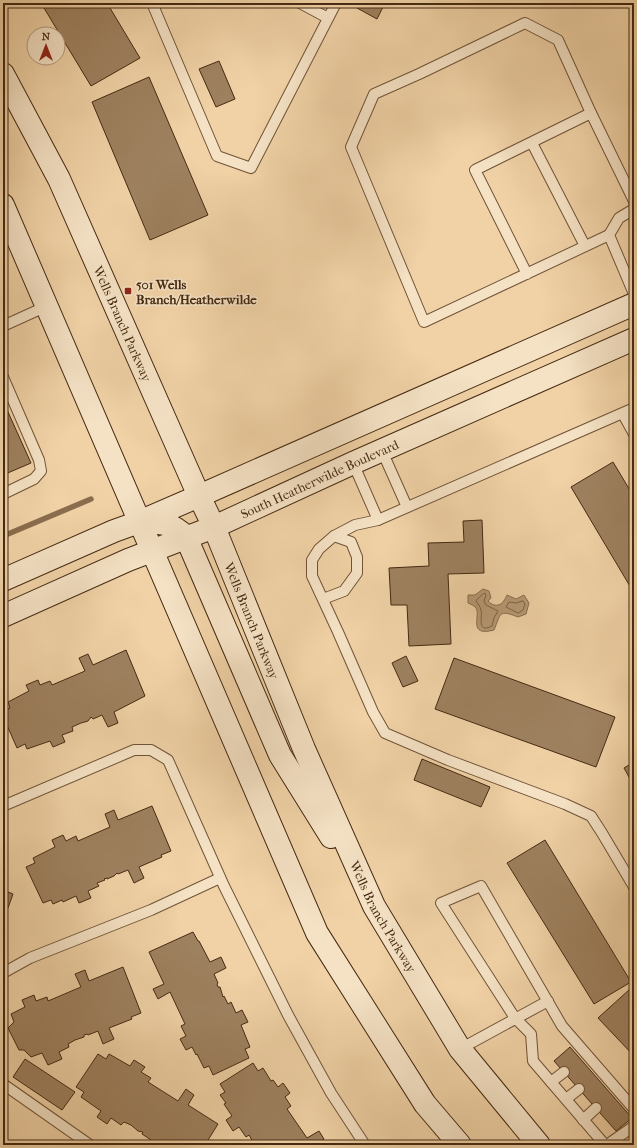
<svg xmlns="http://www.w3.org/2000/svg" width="637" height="1148" font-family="'IM FELL French Canon',serif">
	<rect width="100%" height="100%" fill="#f0d2a6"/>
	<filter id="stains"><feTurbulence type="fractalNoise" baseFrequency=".005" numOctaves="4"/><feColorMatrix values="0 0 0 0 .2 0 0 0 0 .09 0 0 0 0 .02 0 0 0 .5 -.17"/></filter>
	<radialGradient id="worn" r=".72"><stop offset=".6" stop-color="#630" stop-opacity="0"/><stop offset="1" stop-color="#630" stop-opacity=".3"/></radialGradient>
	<!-- water -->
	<path fill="#b69974" stroke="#896d4d" d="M483,589l6,2 2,7 -3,3c8,8 15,4 19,-6l9,4 8,-4 5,8 -3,11 -8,3c-20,-8 -17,-3 -24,13 -27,7 -13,-14 -18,-22 -2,-3 -6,-4 -8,-5v-8h7z"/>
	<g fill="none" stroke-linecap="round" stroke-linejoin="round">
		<!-- shore -->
		<g stroke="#7e6243" stroke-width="1">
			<path d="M483,594l2,-1 1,2 -2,6 2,4 12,6 -4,7 -2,8c-16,8 -9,-10 -11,-16 -1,-4 -3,-6 -5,-9z"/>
			<polygon points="523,601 525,604 523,610 520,612 518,613 506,607 509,602 516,603"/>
		</g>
		<!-- stream -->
		<polyline stroke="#896d4d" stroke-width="5.5" points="8,534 91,499"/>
	</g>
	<!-- building -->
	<g fill="#9e815f" stroke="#452a12">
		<polygon points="41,3 107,3 140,58 91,86"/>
		<polygon points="360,3 385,3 377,19 357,8"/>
		<polygon points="219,61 235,99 216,107 199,69"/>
		<polygon points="149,77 208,215 150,240 92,102"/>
		<polygon points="3,401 31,463 3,475"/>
		<polygon points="613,462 634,497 634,593 571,487"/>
		<polygon points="482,520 484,573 448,574 451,644 409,646 407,605 391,605 389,568 429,566 428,543 464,542 463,521"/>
		<polygon points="126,650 145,696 114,712 118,723 108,727 102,715 93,719 91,717 88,721 81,723 72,727 73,731 62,735 65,742 53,747 50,741 27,749 25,744 17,748 3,716 3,711 10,708 8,702 29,691 26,685 38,680 40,685 50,681 52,685 85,671 79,658 88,654 93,665"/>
		<polygon points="406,656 418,681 403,687 392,663"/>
		<polygon points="454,658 615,717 596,767 435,709"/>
		<polygon points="422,759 490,787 481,807 414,780"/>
		<polygon points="634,762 634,786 624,768"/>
		<polygon points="152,806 171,851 161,855 162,857 139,867 144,878 134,883 128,870 118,874 117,873 114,876 107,879 107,878 104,879 105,880 97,883 99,886 88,891 91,898 79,903 76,896 63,902 62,900 53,904 51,900 43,903 26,867 35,863 33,858 55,847 52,840 63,835 66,841 76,836 78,841 110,827 105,814 114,810 118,820"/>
		<polygon points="545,840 631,982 594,1004 507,863"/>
		<polygon points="3,890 13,894 8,908 3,906"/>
		<polygon points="193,932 198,941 199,941 210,962 221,957 226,968 214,974 218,983 217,984 218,987 220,987 223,997 224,996 228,1004 231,1002 236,1013 242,1010 248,1022 241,1025 250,1047 245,1049 249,1058 213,1075 209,1066 204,1068 197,1054 196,1055 192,1047 186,1050 180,1039 186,1036 181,1026 185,1024 170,992 158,999 153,989 164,984 149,952"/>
		<polygon points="123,967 141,1013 131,1017 132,1019 109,1028 114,1039 103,1044 98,1031 88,1035 87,1034 84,1035 84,1037 75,1040 68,1044 69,1047 59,1052 62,1059 48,1065 42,1053 31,1057 24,1050 19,1050 8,1028 14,1022 11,1014 25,1007 22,1000 34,995 36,1001 47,997 48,1001 81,987 75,974 85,970 89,981"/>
		<polygon points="630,989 634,993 634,1056 598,1018"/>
		<polygon points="570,1047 632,1118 616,1131 554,1061"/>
		<polygon points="98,1054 106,1059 109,1054 130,1066 134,1060 145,1067 141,1072 151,1078 148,1082 178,1101 186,1089 194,1095 188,1105 218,1124 205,1145 148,1145 151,1140 142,1134 143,1132 138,1131 131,1125 124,1122 121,1125 111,1118 107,1124 97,1117 101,1111 81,1097 84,1092 76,1087"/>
		<polygon points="25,1059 75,1092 62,1110 13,1077"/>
		<polygon points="253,1063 258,1071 263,1068 271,1081 273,1080 278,1087 283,1083 290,1093 285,1097 291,1106 287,1109 307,1138 319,1131 324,1139 315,1145 255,1145 254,1141 253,1142 249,1135 246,1137 239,1127 233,1131 226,1120 232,1116 224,1104 226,1103 220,1095 225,1092 220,1084"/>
	</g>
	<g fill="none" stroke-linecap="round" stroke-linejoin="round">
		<defs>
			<g id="service">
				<polyline points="152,3 217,156 251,168 336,3"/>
				<polyline points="300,3 328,18"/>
				<polyline points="591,113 634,201"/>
				<polyline points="532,143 585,246"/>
				<polyline points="634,209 619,218 609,235 634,294"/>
				<polyline points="527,274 475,170 591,113 558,40 525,23 419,74 374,94 351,147 424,322 609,235"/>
				<polyline points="3,326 47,306"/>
				<polyline points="3,377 39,460 41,471 34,479 3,494"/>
				<polyline points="634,408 378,520 355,525 334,536 319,549 312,560 312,576 338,632 373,712 385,733 448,760 565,804 591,816 602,833 634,887"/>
				<polyline points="623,414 634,434"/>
				<polyline points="382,451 407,507"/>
				<polyline points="353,463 378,520"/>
				<polyline points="323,599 344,591 357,573 357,557 351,542 334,536"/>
				<polyline points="3,806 134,750 151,750 168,760 224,886 288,1015 331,1093 365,1145"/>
				<polyline points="3,973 30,958 151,910 220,878"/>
				<polyline points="460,1049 548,1001"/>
				<polyline points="551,1082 564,1072"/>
				<polyline points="3,1084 90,1145"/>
				<polyline points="566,1099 579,1089"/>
				<polyline points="583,1120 596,1108"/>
				<polyline points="605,1145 533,1061 531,1034 515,1018 441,903 481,886 562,1026 634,1109"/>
				<polyline points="607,1145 634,1126"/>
			</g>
			<g id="secondary">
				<path id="s1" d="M3,74l56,105 140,317 15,31 90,222 70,157 86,143 79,96"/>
				<polyline points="3,205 317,933 425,1104 460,1145"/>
				<path d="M141,522c20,1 30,0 45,15l94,218 51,82"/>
				<polyline points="3,580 114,531 139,522 199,496 634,304"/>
				<path id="s2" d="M3,616l125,-56 86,-33 139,-64 281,-124"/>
			</g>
		</defs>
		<!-- service casing -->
		<use href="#service" stroke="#705437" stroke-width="12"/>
		<!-- secondary casing -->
		<use href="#secondary" stroke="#452a12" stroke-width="24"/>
		<!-- service -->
		<use href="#service" stroke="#f5e2c5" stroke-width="10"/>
		<!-- secondary -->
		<use href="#secondary" stroke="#f5e2c5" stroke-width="22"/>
	</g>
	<!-- markers -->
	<rect fill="#8f2418" stroke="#f5e2c5" stroke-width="1.5" x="124" y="287" width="8" height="8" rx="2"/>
	<g text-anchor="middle" stroke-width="3" stroke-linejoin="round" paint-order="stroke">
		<!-- poi labels -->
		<g font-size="13" font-weight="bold" fill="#452a12" stroke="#f5e2c5" text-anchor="start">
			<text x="136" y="289">501 Wells<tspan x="136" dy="15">Branch/Heatherwilde</tspan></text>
		</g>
		<!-- street labels -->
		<g font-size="13" fill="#452a12" stroke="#f5e2c5">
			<text dy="5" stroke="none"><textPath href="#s1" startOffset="277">Wells Branch Parkway</textPath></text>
			<text dy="5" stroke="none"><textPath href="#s2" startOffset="345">South Heatherwilde Boulevard</textPath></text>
			<text dy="5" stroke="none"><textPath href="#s1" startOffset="601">Wells Branch Parkway</textPath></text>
			<text dy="5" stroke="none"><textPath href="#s1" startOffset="925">Wells Branch Parkway</textPath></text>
		</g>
	</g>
	<!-- margin -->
	<rect width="637" height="1148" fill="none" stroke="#f0d2a6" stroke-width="16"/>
	<rect x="4" y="4" width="629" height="1140" fill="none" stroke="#452a12" stroke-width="2"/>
	<rect x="8" y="8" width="621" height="1132" fill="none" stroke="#452a12"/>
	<!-- north arrow -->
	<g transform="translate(46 46)"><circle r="19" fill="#f5e2c5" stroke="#af987d"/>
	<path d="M0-3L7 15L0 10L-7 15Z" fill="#8f2418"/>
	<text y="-6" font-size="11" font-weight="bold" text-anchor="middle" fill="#452a12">N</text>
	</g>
	<rect width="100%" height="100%" filter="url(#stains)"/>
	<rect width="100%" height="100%" fill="url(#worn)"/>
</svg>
